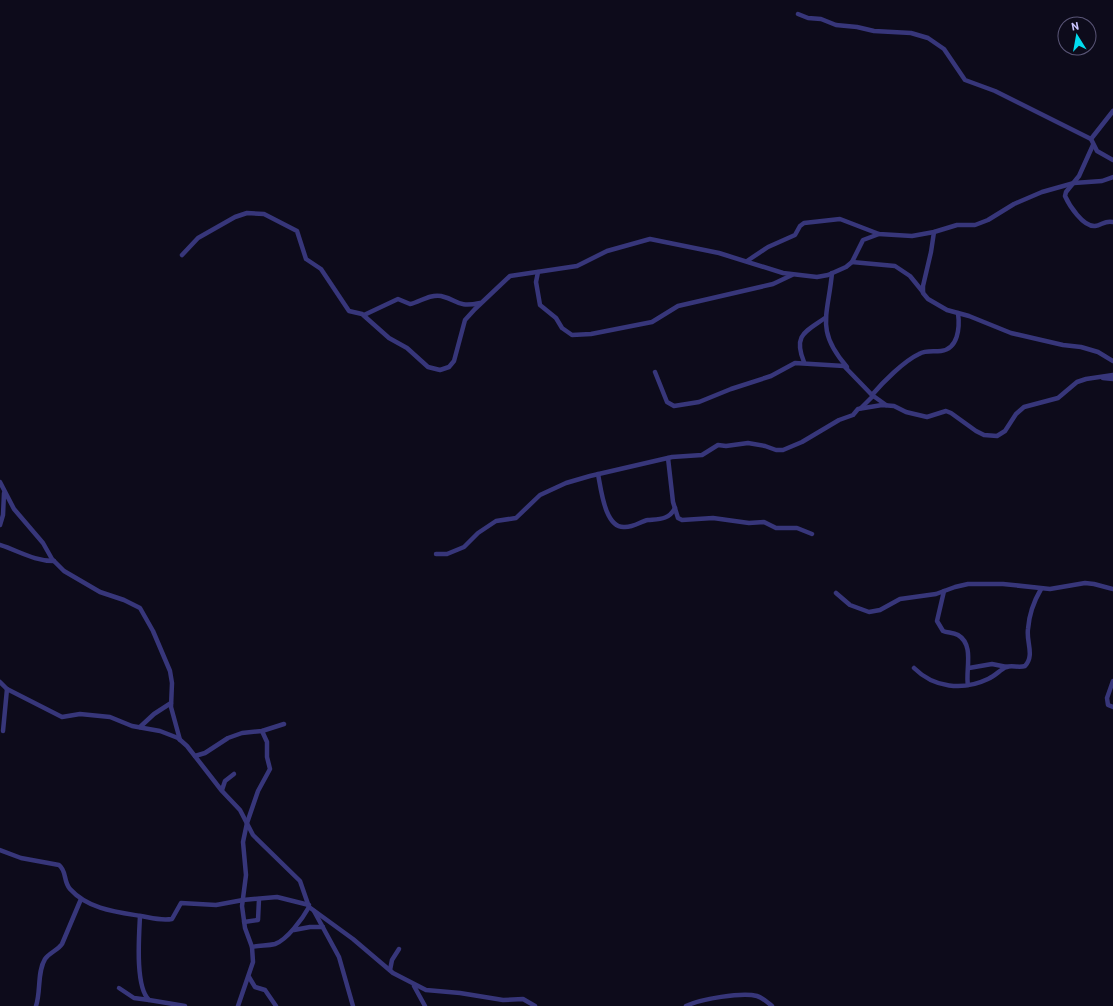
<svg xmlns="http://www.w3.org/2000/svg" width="1113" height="1006" font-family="Barlow,sans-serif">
	<rect width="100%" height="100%" fill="#0d0b1b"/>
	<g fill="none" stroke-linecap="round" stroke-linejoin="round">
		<!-- minor -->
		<g stroke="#37367a" stroke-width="4.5">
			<polyline points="798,14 808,18 821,19 836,25 857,27 874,31 911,33 928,38 944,49 965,80 995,91 1091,139 1097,151 1113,160"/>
			<polyline points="1091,139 1113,111"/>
			<path d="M1093,145l-14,31 -13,16 -1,4c4,9 18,31 30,30 7,-1 10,-6 18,-4"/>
			<polyline points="934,232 931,252 923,286 923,293 928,299 947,310 969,316 1011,333 1063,345 1081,347 1098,352 1113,361"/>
			<polyline points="182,255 198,238 235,217 247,213 264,214 297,231 306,259 321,269 349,311 362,314 389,338 407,348 428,367 440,370 449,367 454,361 465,320 475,309 510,276 577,266 607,251 650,239 719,253 783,273 817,277 828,275 846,267 852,262 863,240 879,234"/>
			<polyline points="747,261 768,247 795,235 800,226 804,223 840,219 879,234 912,236 934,232 957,225 975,225 988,220 1014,204 1042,192 1074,183 1102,181 1113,177"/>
			<polyline points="852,262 895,266 910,276 923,292"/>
			<polyline points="538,272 536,282 540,305 556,318 562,328 572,335 591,334 652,322 678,306 773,284 792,275"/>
			<path d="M832,273c-4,43 -17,57 15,94"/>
			<path d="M364,315l34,-16 12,5c10,-2 19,-10 31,-8 18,4 15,12 39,7"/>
			<path d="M804,362c-11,-27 1,-30 21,-44"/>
			<polyline points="655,372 667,402 674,406 699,402 731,389 771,376 795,363 844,366 872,395 886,405"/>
			<polyline points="1103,378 1113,379"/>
			<path d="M872,395c11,-13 32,-34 47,-41 7,-4 14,-2 22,-3 17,-2 19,-23 17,-38"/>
			<polyline points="861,408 873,396"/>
			<polyline points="668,458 673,502 678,518 682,520 713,518 749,523 764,522 776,528 797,528 812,534"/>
			<path d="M598,474c3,15 7,55 27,53 10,0 16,-6 23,-7 11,-1 21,0 27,-12"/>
			<polyline points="0,482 14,509 43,543 52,559 64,571 100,592 124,600 140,608 153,631 170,671 172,683 171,707 180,740"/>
			<polyline points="0,525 3,515 4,493"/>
			<path d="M0,545c19,6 34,16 54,16"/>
			<polyline points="436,554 447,554 464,547 478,533 496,521 516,518 540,495 566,483 590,476 672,457 702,455 718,445 726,446 748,443 765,446 776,450 783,450 802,442 839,420 853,415 858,409 882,405 894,406 906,412 927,417 946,411 951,413 976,431 984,435 997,436 1005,431 1016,414 1024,407 1058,398 1077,382 1086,379 1113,375"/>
			<path d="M944,591l-7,30 6,10c5,2 10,1 15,4 17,10 7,36 10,50"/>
			<polyline points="836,593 850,605 869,612 880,610 900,599 936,594 955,587 968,584 1003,584 1050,589 1085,583 1094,584 1113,589"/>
			<path d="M914,668c20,20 49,23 74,11 7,-3 12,-9 18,-12 6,-2 13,1 19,-1 10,-11 1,-24 3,-37 1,-14 6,-28 13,-40"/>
			<polyline points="969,668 992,664 1007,667"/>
			<polyline points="1113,681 1107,698 1108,705 1113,707"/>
			<polyline points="0,682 7,689 62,717 80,714 110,717 132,726 160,731 178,738 187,746 222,791 240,810 253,835 300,881 309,907 353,939 393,973 426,990 460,993 503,1000 523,999 535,1006"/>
			<polyline points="140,727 154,714 171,703"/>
			<polyline points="3,731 7,689"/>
			<polyline points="195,756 205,753 228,738 242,733 262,731 284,724"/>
			<polyline points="222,790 225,781 234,774"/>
			<path d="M0,850l21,8 38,7c8,6 4,16 11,24 18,20 46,23 71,27 11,2 20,5 31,3l9,-16 35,2 27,-5 34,-3 32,8"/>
			<polyline points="314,911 339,957 353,1006"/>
			<path d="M140,916c-1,20 -5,71 9,84l36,6"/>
			<polyline points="244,922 258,920 259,899"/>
			<polyline points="294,930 310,927 323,927"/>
			<path d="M252,947c8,-2 15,-1 23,-3 12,-4 28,-26 34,-37"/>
			<polyline points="390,970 392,960 399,949"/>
			<polyline points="249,977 255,987 265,990 276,1006"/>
			<polyline points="414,986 425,1006"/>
			<polyline points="119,988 134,998 149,1000"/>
			<path d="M36,1006c5,-15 1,-34 9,-47 5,-7 12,-8 17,-15l19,-45"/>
			<polyline points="238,1006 253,962 252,947 245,928 242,906 246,875 243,842 247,823 258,791 270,769 267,757 267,742 262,731"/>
			<path d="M686,1006c14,-7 56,-14 71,-10 6,2 10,6 15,10"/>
		</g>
	</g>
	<!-- north arrow -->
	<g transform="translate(1077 36) rotate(349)"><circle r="19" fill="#0d0b1b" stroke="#595576"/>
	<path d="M0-3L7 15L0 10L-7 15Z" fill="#01dcef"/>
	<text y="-6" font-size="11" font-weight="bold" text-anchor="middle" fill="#cbc5ff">N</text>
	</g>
</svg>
